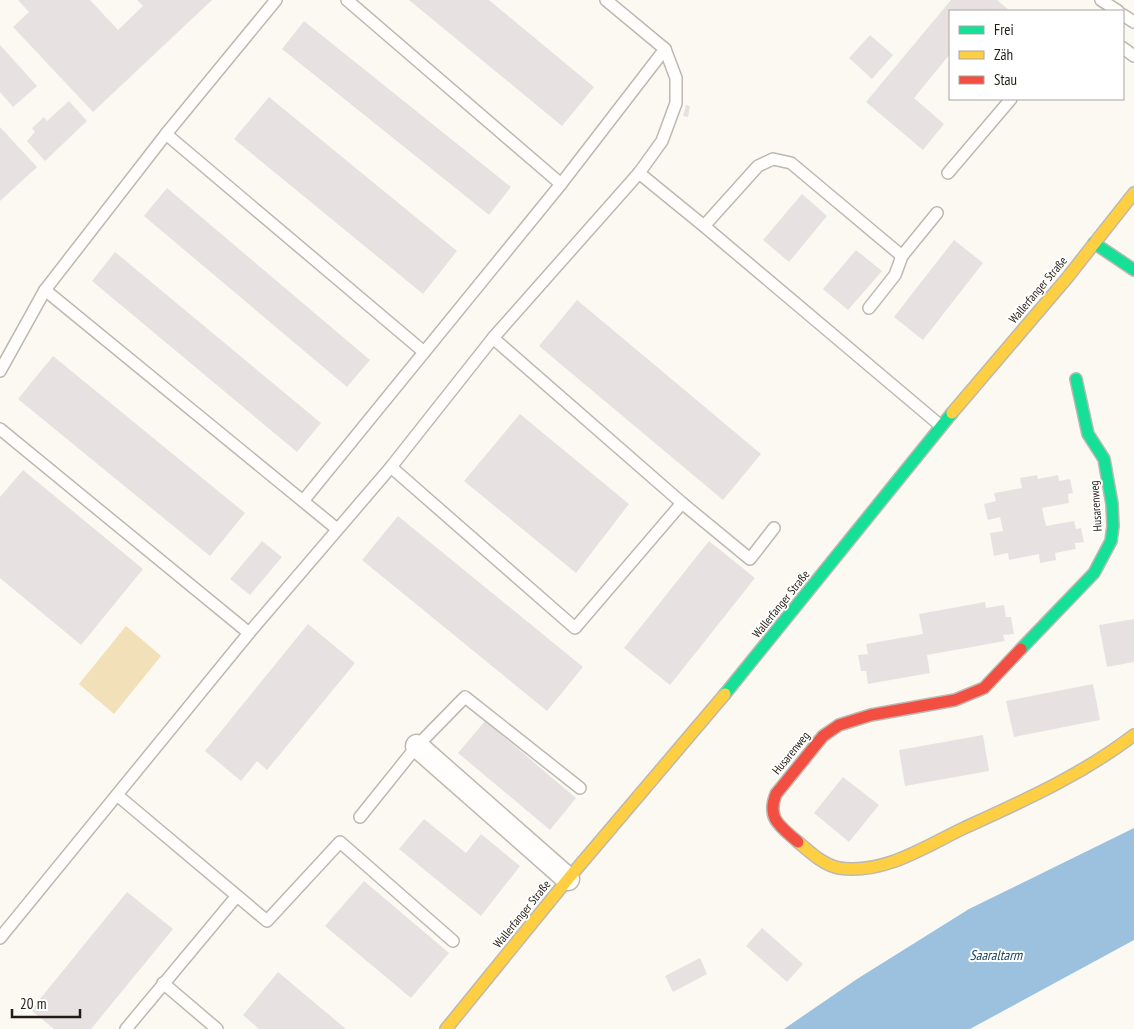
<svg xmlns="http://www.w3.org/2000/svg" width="1134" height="1029" font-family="'PT Sans Narrow',sans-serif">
	<rect width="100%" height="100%" fill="#fcf9f2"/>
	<!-- green -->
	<polygon fill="#f2e0b9" points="126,626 161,656 114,714 79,684"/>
	<!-- water -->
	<polygon fill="#9cc1df" points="1134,828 1134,940 970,1029 784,1029 857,979 969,909"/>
	<!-- building -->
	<g fill="#e8e1e1">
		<polygon points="18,0 90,0 118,30 143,6 137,0 212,0 93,112 13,27 29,12"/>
		<polygon points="409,0 489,0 594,87 562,126"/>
		<polygon points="951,0 997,0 1010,11 950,11 950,54 914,98 944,124 923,150 866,102"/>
		<polygon points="304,21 511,187 489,215 282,49"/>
		<polygon points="870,35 893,55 872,79 849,58"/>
		<polygon points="0,45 37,86 13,107 0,92"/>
		<polygon points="269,97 457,251 423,294 234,139"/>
		<polygon points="69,101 87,121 45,161 27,141 35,132 32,128 44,117 47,121"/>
		<polygon points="686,105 690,106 688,117 683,116"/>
		<polygon points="0,127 37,167 0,201"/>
		<polygon points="167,188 370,360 347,387 144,216"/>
		<polygon points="802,194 827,216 789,262 763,240"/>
		<polygon points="954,240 983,263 923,340 894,317"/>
		<polygon points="856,250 882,271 848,310 823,289"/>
		<polygon points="115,252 321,423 297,452 92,281"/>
		<polygon points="577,300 761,454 723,500 539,346"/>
		<polygon points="53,356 245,513 210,556 18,399"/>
		<polygon points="520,414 629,504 576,573 464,481"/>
		<polygon points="23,470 143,569 81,645 0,578 0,497"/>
		<polygon points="1037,475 1038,479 1058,475 1059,481 1070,479 1073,493 1068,494 1069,503 1042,508 1046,526 1074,521 1076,529 1081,528 1084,542 1075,543 1076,549 1055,553 1056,560 1040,563 1039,554 1009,560 1008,553 994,556 990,533 1003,531 1000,517 988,520 984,504 996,501 994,493 1022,488 1020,478"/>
		<polygon points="398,516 583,667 547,711 362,560"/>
		<polygon points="262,541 282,557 250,595 230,579"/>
		<polygon points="709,541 755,578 670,685 624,648"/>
		<polygon points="985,602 986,608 1004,605 1006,617 1011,617 1014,634 1003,635 1005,641 927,655 930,673 868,684 866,671 861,671 858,655 868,654 866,644 923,634 919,614"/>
		<polygon points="1134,619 1134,662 1107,667 1099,625"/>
		<polygon points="308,624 355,663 267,770 257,761 241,781 205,751"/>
		<polygon points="1093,684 1100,720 1014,737 1006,701"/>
		<polygon points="485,721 576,798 550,830 458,753"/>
		<polygon points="983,735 989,771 905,786 899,750"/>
		<polygon points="843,777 879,805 849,842 814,813"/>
		<polygon points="424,819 466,853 481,834 520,866 481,916 399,849"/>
		<polygon points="364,881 449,953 411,998 325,926"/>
		<polygon points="127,892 173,929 91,1029 54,1029 31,1010"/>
		<polygon points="762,928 803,964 787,982 746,946"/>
		<polygon points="700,958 707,974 673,992 665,976"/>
		<polygon points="278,972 346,1029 259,1029 243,1015"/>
	</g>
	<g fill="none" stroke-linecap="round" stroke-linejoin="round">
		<defs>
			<g id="lane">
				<polyline points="347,0 561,184 665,49"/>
				<polyline points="1101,0 1118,11"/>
				<polyline points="1123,15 1134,22"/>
				<polyline points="1123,48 1134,56"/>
				<polyline points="166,134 424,352"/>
				<polyline points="639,173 704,226 941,426"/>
				<polyline points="948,173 1011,99"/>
				<polyline points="704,226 758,166 773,159 791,163 902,256 937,213"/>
				<polyline points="45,290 337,529"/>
				<polyline points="869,308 895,275 902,256"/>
				<polyline points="0,371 45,290 166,134 276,0"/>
				<polyline points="0,429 249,633"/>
				<polyline points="391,467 575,628 682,503 493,338"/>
				<polyline points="303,501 561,184"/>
				<polyline points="682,503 750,559 774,528"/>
				<polyline points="117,795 267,921 340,842 453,941"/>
				<polyline points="360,817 417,746 465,697 580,788"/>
				<polyline points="0,938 249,633 391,467 493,338 639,173 662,141 676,103 676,78 665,49 606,0"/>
				<polyline points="163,983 217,1029"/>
				<polyline points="126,1029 236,897"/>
			</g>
			<polyline id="street" points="417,746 568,879"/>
			<g id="fast">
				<polyline points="1094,243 1134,270"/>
				<polyline points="1021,649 1094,573 1111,541 1113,526 1112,504 1104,459 1088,434 1076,379"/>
				<polyline points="725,694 952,413"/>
			</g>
			<g id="slow">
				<polyline points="952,413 1067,278 1134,193"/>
				<path d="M798,842c12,10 25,23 41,26 45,7 87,-22 125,-40 61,-28 116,-52 170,-93"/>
				<polyline points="446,1029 568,879 725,694"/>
			</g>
			<path id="jam" d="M798,842c-17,-15 -32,-23 -22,-48l47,-58 16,-11 32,-10 84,-15 29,-12 37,-39"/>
		</defs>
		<!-- lane casing -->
		<use href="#lane" stroke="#bcb9b1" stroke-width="14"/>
		<!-- street casing -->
		<use href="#street" stroke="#bcb9b1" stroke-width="25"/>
		<!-- fast casing -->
		<use href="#fast" stroke="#bcb9b1" stroke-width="14"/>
		<!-- slow casing -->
		<use href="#slow" stroke="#bcb9b1" stroke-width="14"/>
		<!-- jam casing -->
		<use href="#jam" stroke="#bcb9b1" stroke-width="14"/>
		<!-- lane -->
		<use href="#lane" stroke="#fffefd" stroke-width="11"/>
		<!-- street -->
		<use href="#street" stroke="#fffefd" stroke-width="22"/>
		<!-- fast -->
		<use href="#fast" stroke="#16e098" stroke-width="11"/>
		<!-- slow -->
		<use href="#slow" stroke="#ffcf43" stroke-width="11"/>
		<!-- jam -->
		<use href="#jam" stroke="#f24e42" stroke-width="11"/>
	</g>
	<g text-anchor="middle" stroke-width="4" stroke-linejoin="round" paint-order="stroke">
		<!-- street labels -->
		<g font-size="12" fill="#221d14" stroke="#fff">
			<text transform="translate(1038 290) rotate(-50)" y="4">Wallerfanger Straße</text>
			<text transform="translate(1096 506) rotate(-94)" y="4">Husarenweg</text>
			<text transform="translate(781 604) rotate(-51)" y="4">Wallerfanger Straße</text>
			<text transform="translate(791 753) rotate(-51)" y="4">Husarenweg</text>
			<text transform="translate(522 914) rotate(-51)" y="4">Wallerfanger Straße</text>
		</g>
		<!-- water labels -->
		<g font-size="14" font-style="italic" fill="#194262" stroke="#fff">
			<text x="996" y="960">Saaraltarm</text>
		</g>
	</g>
	<!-- legend -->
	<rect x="949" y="10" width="175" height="90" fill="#ffffff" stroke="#a7a5a1"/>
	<rect x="959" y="26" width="25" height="8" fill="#16e098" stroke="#a7a5a1"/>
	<text x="994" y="35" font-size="15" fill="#221d14">Frei</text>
	<rect x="959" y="51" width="25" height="8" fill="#ffcf43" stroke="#a7a5a1"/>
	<text x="994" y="60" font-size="15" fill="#221d14">Zäh</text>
	<rect x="959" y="76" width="25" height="8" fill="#f24e42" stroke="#a7a5a1"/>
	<text x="994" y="85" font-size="15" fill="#221d14">Stau</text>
	<!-- scale -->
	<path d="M12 1009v8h68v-8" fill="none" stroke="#221d14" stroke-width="2.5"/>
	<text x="20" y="1009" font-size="15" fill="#221d14" stroke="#ffffff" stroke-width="4" paint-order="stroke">20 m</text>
</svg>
